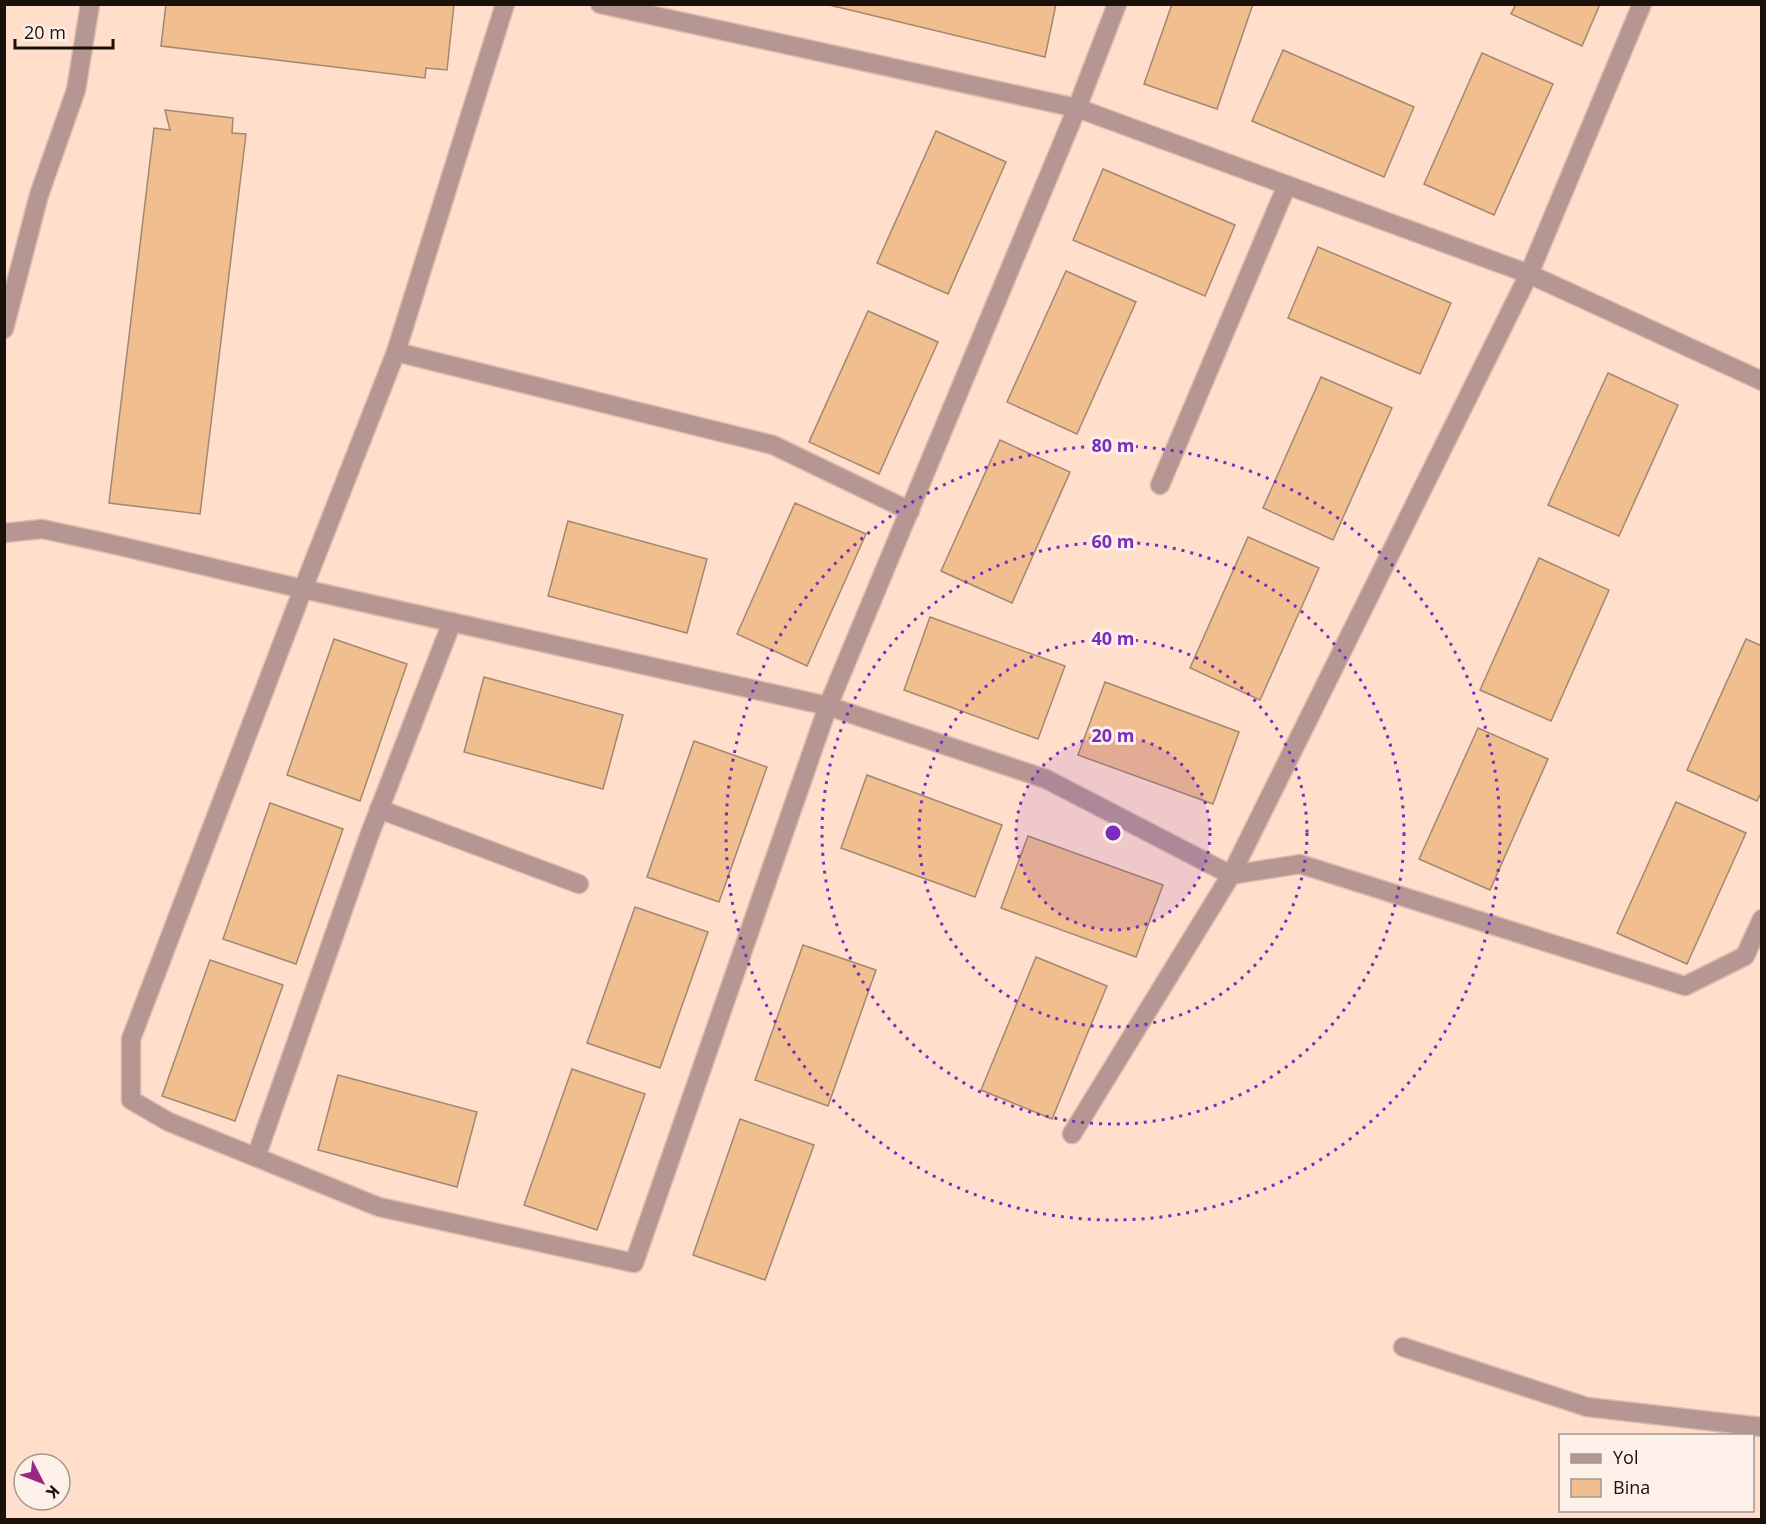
<svg xmlns="http://www.w3.org/2000/svg" width="1766" height="1524" font-family="'Open Sans',sans-serif">
	<rect width="100%" height="100%" fill="#ffdecb"/>
	<!-- building -->
	<g fill="#f0be8f" stroke="#a18871" stroke-width="1.5">
		<polygon points="166,4 454,4 447,70 426,68 425,78 161,46"/>
		<polygon points="825,4 1056,4 1045,57"/>
		<polygon points="1172,4 1253,4 1217,109 1144,84"/>
		<polygon points="1516,4 1600,4 1582,46 1511,14"/>
		<polygon points="1283,50 1414,107 1384,177 1252,121"/>
		<polygon points="1482,53 1553,84 1494,215 1424,184"/>
		<polygon points="165,110 233,118 232,133 246,134 200,514 109,503 154,128 170,130"/>
		<polygon points="936,131 1006,162 948,294 877,263"/>
		<polygon points="1103,169 1235,225 1205,296 1073,240"/>
		<polygon points="1318,247 1451,303 1420,374 1288,318"/>
		<polygon points="1066,271 1136,302 1077,434 1007,402"/>
		<polygon points="868,311 938,342 879,474 809,442"/>
		<polygon points="1608,373 1678,405 1619,536 1548,505"/>
		<polygon points="1321,377 1392,408 1333,540 1263,508"/>
		<polygon points="1000,440 1070,472 1012,603 941,571"/>
		<polygon points="795,503 866,534 807,666 737,634"/>
		<polygon points="568,521 707,559 687,633 548,596"/>
		<polygon points="1248,537 1319,568 1260,700 1190,668"/>
		<polygon points="1539,558 1609,590 1551,721 1480,690"/>
		<polygon points="930,617 1065,666 1038,739 904,690"/>
		<polygon points="334,639 407,664 360,801 287,775"/>
		<polygon points="1746,639 1762,646 1762,791 1757,801 1687,770"/>
		<polygon points="484,677 623,715 603,789 464,752"/>
		<polygon points="1105,682 1239,732 1213,804 1078,755"/>
		<polygon points="1478,728 1548,759 1490,890 1419,859"/>
		<polygon points="694,741 767,767 719,902 647,877"/>
		<polygon points="867,775 1002,825 975,897 841,848"/>
		<polygon points="1676,802 1746,833 1687,964 1617,933"/>
		<polygon points="270,803 343,829 296,964 223,939"/>
		<polygon points="1028,836 1163,885 1136,957 1001,908"/>
		<polygon points="635,907 708,932 660,1068 587,1043"/>
		<polygon points="803,945 876,970 828,1106 755,1080"/>
		<polygon points="1036,957 1107,986 1052,1119 981,1090"/>
		<polygon points="210,960 283,985 235,1121 162,1096"/>
		<polygon points="572,1069 645,1094 597,1230 524,1205"/>
		<polygon points="338,1075 477,1112 457,1187 318,1150"/>
		<polygon points="740,1119 814,1145 765,1280 693,1255"/>
	</g>
	<g fill="none" stroke-linecap="round" stroke-linejoin="round">
		<defs>
			<g id="minor">
				<polyline points="505,4 396,352 303,589 131,1039 131,1100 169,1122 379,1207 634,1263 828,706 1077,108 1529,274 1762,381"/>
				<polyline points="600,4 1077,108 1117,4"/>
				<polyline points="4,329 39,195 76,90 90,4"/>
				<polyline points="396,352 773,445 910,511"/>
				<polyline points="1160,485 1287,185"/>
				<polyline points="4,533 42,529 107,543 303,589 828,706 1046,779 1231,875 1300,864 1685,986 1745,956 1762,919"/>
				<polyline points="379,809 579,884"/>
				<polyline points="1072,1134 1231,875 1529,274 1642,4"/>
				<polyline points="256,1157 369,836 452,622"/>
				<polyline points="1403,1347 1587,1407 1762,1427"/>
			</g>
		</defs>
		<!-- minor casing -->
		<use href="#minor" stroke="#dbbdac" stroke-width="21"/>
		<!-- minor -->
		<use href="#minor" stroke="#b69693" stroke-width="18"/>
	</g>
	<!-- distance rings -->
	<circle cx="1113" cy="833" r="97" fill="#7b2cbf" fill-opacity=".12"/>
	<g fill="none" stroke="#7b2cbf" stroke-width="3" stroke-dasharray="3 6">
		<circle cx="1113" cy="833" r="97"/>
		<circle cx="1113" cy="833" r="194"/>
		<circle cx="1113" cy="833" r="291"/>
		<circle cx="1113" cy="833" r="387"/>
	</g>
	<circle cx="1113" cy="833" r="9" fill="#7b2cbf" stroke="#fdf0e8" stroke-width="3"/>
	<g font-size="18" text-anchor="middle" font-weight="bold" fill="#7b2cbf" stroke="#fdf0e8" stroke-width="6" stroke-linejoin="round" paint-order="stroke">
		<text x="1113" y="452">80 m</text>
		<text x="1113" y="548">60 m</text>
		<text x="1113" y="645">40 m</text>
		<text x="1113" y="742">20 m</text>
	</g>
	<!-- border -->
	<rect width="1766" height="1524" fill="none" stroke="#1b110a" stroke-width="12"/>
	<!-- legend -->
	<rect x="1559" y="1434" width="195" height="78" fill="#fdf0e8" stroke="#a3978f" stroke-width="1.5"/>
	<rect x="1571" y="1454" width="30" height="9" fill="#b69693" stroke="#a3978f" stroke-width="1.5"/>
	<text x="1613" y="1464" font-size="18" fill="#1b110a">Yol</text>
	<rect x="1571" y="1479" width="30" height="18" fill="#f0be8f" stroke="#a3978f" stroke-width="1.5"/>
	<text x="1613" y="1494" font-size="18" fill="#1b110a">Bina</text>
	<!-- north arrow -->
	<g transform="translate(42 1482) rotate(132)"><circle r="28" fill="#fdf0e8" stroke="#a3978f" stroke-width="1.5"/>
	<path d="M0-4.5L10 22L0 15L-10 22Z" fill="#992784"/>
	<text y="-9" font-size="16" font-weight="bold" text-anchor="middle" fill="#1b110a">K</text>
	</g>
	<!-- scale -->
	<path d="M15 39v9h98v-9" fill="none" stroke="#1b110a" stroke-width="3"/>
	<text x="24" y="39" font-size="18" fill="#1b110a" stroke="#fdf0e8" stroke-width="4.5" paint-order="stroke">20 m</text>
</svg>
